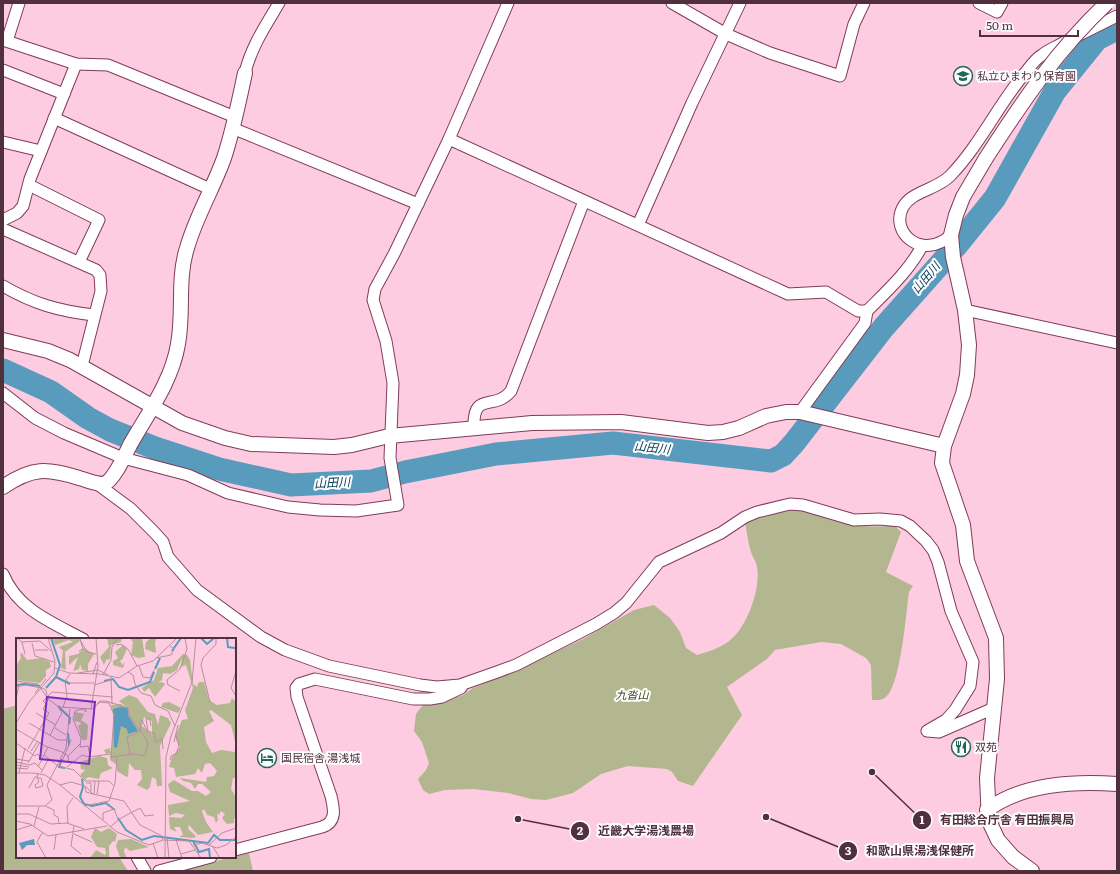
<svg xmlns="http://www.w3.org/2000/svg" width="1120" height="874" font-family="Literata,'Noto Sans JP',serif">
	<rect width="100%" height="100%" fill="#fecce0"/>
	<!-- green -->
	<g fill="#b3b790">
		<path d="M801,509c33,10 57,22 93,16l7,7 -15,40 27,14 -4,6c-3,21 -8,92 -23,105 -5,4 -9,3 -14,3l-1,-35 -5,-7 -25,-14 -20,-2 -46,8 -8,9 -40,28 15,28 -49,71 -15,-5 -6,-9 -5,-3 -39,-3 -27,8 -28,19 -27,7 -15,-1 -23,-6 -34,-4 -29,1 -16,4 -6,-4 -5,-11 8,-9 3,-7 -7,-21 -8,-11 2,-17 7,-9 14,-1 26,-9 10,-7 40,-16 70,-33 51,-29 20,-5 16,13 10,14 6,16 11,7c11,-3 22,-7 31,-13 19,-13 35,-57 28,-79 -1,-3 -4,-7 -5,-11 -3,-9 -4,-20 -6,-30l16,-6z"/>
		<polygon points="17,705 17,857 119,857 128,871 3,871 3,709"/>
		<polygon points="249,853 253,871 175,871"/>
	</g>
	<g fill="none" stroke-linecap="round" stroke-linejoin="round">
		<!-- river -->
		<polyline stroke="#599bbd" stroke-width="23" points="3,370 51,392 88,418 110,430 155,448 219,469 291,485 371,481 405,472 496,454 613,443 771,461 783,455 794,443 884,327 957,245 995,198 1055,91 1097,39 1117,29"/>
		<defs>
			<g id="minor">
				<polyline points="672,3 726,34 770,53 840,76 854,24 864,3"/>
				<polyline points="979,3 997,12 1002,3"/>
				<polyline points="3,40 76,64 108,65 235,117"/>
				<polyline points="7,41 19,3"/>
				<polyline points="3,70 64,94"/>
				<path d="M245,73c6,-26 21,-48 34,-70"/>
				<polyline points="54,118 210,189"/>
				<polyline points="232,128 418,204"/>
				<path d="M449,139l339,155 38,-2 32,19h9c20,-20 42,-40 55,-65"/>
				<polyline points="3,142 41,151"/>
				<polyline points="29,185 99,220 79,262"/>
				<polyline points="3,220 17,213 23,206 30,179 76,64"/>
				<polyline points="638,225 692,103 740,3"/>
				<polyline points="3,229 96,270 100,275 101,291 82,366"/>
				<path d="M951,235c-28,26 -62,-2 -48,-28 9,-16 33,-17 47,-31 30,-31 48,-71 75,-103 5,-6 10,-14 17,-18 6,-5 14,-8 21,-12 18,-9 36,-18 54,-27"/>
				<path d="M3,286c31,18 56,25 91,29"/>
				<polyline points="965,310 1117,343"/>
				<polyline points="3,393 35,418 64,433 123,458 188,475 228,493 288,507 320,510 356,511 398,505 390,458 393,383 386,341 373,300 375,289 394,254 449,139 508,3"/>
				<polyline points="800,412 865,323 867,311"/>
				<path d="M474,427c-1,-37 20,-15 37,-36l73,-190"/>
				<polyline points="96,483 131,509 154,532 163,542 168,557 197,590 261,637 285,650 329,666 420,685 437,687 460,685 497,672 516,665 596,624 614,613 626,603 659,562 721,533 745,517 757,512 790,504 803,505 854,520 880,519 901,521 910,526 926,541 933,550 938,562 951,611 973,662 970,686 955,710 946,720 927,731 939,732 994,708"/>
				<path d="M3,574c14,35 48,48 80,65"/>
				<path d="M235,850l87,-23c15,-5 12,-18 9,-31l-34,-99 -1,-9 3,-4 16,-5 98,20h17l12,-2 19,-9"/>
				<polyline points="137,857 145,871"/>
				<polyline points="159,871 211,857"/>
			</g>
			<g id="tertiary">
				<polyline points="986,158 963,197 956,215 951,235 953,257 965,310 969,345 967,375 963,394 944,446 942,463 963,525 967,561 996,638 997,679 987,778 989,821 998,840 1013,857 1032,871"/>
				<polyline points="3,340 48,351 70,360 182,423 225,438 251,444 334,447 352,445 389,436 532,423 621,422 708,433 723,432 739,428 766,416 786,412 800,412 944,446"/>
				<path d="M3,487c29,-20 44,-19 76,-9 8,2 16,6 25,6 10,-4 21,-29 26,-39 18,-32 42,-64 48,-101 6,-32 -1,-65 9,-96 9,-32 26,-59 37,-90 9,-27 15,-57 21,-85"/>
				<path d="M987,810c36,-27 87,-29 130,-26"/>
			</g>
		</defs>
		<!-- minor casing -->
		<use href="#minor" stroke="#7f3b5a" stroke-width="13"/>
		<!-- tertiary casing -->
		<use href="#tertiary" stroke="#7f3b5a" stroke-width="16"/>
		<!-- minor -->
		<use href="#minor" stroke="#fff" stroke-width="11"/>
		<!-- tertiary -->
		<use href="#tertiary" stroke="#fff" stroke-width="14"/>
		<defs>
			<path id="tertiary-bridge" d="M986,158c37,-57 71,-108 121,-155"/>
		</defs>
		<!-- tertiary-bridge casing -->
		<use href="#tertiary-bridge" stroke="#7f3b5a" stroke-width="16" stroke-linecap="butt"/>
		<!-- tertiary-bridge -->
		<use href="#tertiary-bridge" stroke="#fff" stroke-width="14"/>
	</g>
	<!-- icons -->
	<defs>
		<symbol id="school-ring" viewBox="-11 -11 22 22"><circle r="9.5" fill="#fdfdfd" stroke="#246654" stroke-width="1.5"/><path d="M0-5L7-2L0 1L-7-2ZM-4 1L0 2.5L4 1V4Q0 6-4 4Z" fill="#246654"/></symbol>
		<symbol id="restaurant-ring" viewBox="-11 -11 22 22"><circle r="9.5" fill="#fdfdfd" stroke="#246654" stroke-width="1.5"/><path d="M-5-6h1v4h1v-4h1v4h1v-4h1v5L-1.5 .5V6h-2V.5L-5-1ZM5-6V6H3V1.5H1.5Q1.5-4 5-6Z" fill="#246654"/></symbol>
		<symbol id="hotel-ring" viewBox="-11 -11 22 22"><circle r="9.5" fill="#fdfdfd" stroke="#246654" stroke-width="1.5"/><path d="M-6-4.5h1.5V1H6V5H4.5V3h-9V5H-6ZM-4 0a1.8 1.8 0 1 1 3.6 0ZM.5 0V-2.5h3Q6-2.5 6 0Z" fill="#246654"/></symbol>
	</defs>
	<g fill-rule="evenodd">
		<use href="#school-ring" x="952" y="65" width="22" height="22"/>
		<use href="#restaurant-ring" x="950" y="736" width="22" height="22"/>
		<use href="#hotel-ring" x="256" y="747" width="22" height="22"/>
	</g>
	<g text-anchor="middle" stroke-width="4" stroke-linejoin="round" paint-order="stroke">
		<!-- poi labels -->
		<g font-size="11" fill="#50303d" stroke="#fdfdfd" text-anchor="start">
			<text x="977" y="80">私立ひまわり保育園</text>
			<text x="975" y="751">双苑</text>
			<text x="281" y="762">国民宿舎 湯浅城</text>
		</g>
		<!-- park labels -->
		<g font-size="11" font-style="italic" fill="#454818" stroke="#fdfdfd">
			<text x="632" y="699">九沓山</text>
		</g>
		<!-- water labels -->
		<g font-size="12" font-style="italic" fill="#064059" stroke="#fdfdfd">
			<text transform="translate(926 278) rotate(-50)" y="4">山田川</text>
			<text transform="translate(652 448) rotate(6)" y="4">山田川</text>
			<text transform="translate(332 483) rotate(-3)" y="4">山田川</text>
		</g>
	</g>
	<!-- overview -->
	<g transform="translate(16 638)">
		<rect width="220" height="220" fill="#fecce0"/>
		<path d="M36,0h25l3,3 -15,11 1,18 -5,-2 2,-17 -4,-4 14,-5 -4,-2 -14,5zM91,0h15l-1,4 -10,3 -1,14 -4,1 -2,5 -4,-8 9,-10zM114,0h12l3,19 -7,1 -7,-3 2,-13zM135,0h6l-2,4 1,11 -11,-4 1,-7zM107,7l4,4 -5,11h-2l2,5 3,-3 -2,6 -10,-3v-4l5,-3 -3,-6zM68,10l10,6 -6,10v7l-6,-1 -2,-6 -1,5 -6,2 5,-14 -9,8v-9l9,-2zM6,15l5,7 15,-2 8,4 1,5 -5,3v6l-6,7 -24,-3 1,-16 4,-6 -1,-4zM167,16l4,1 3,5 3,24 4,3 2,-5h5l5,18 8,5 13,-2 2,-5 4,4v43l-5,-20 -20,-15 -2,1 5,10 -10,6 2,15 6,11 9,-3 14,2 1,-2v28h-3l-2,11 5,8v21h-2v5l-7,1 -5,-6 3,-4 -4,-3 -2,4 -2,-2 1,7 -2,3 -2,-6 -7,-2 -3,-6 -2,2 4,11 7,10 -15,3 -9,-10 -1,4 8,7 -2,2 -15,-1 4,-2 -3,-8h-6l3,5 -7,-3 -1,-12 12,1 4,-3 -9,-2 -7,3 -1,-11 22,-4 -20,-9 -2,-8 6,-4 18,11h6l8,5 5,-4 -9,-8h-4l-3,5 -4,-6 -8,-2 -3,-3 26,4 1,-5 7,-1 3,-5 -7,-8 -5,1 -3,9 -4,-5 -3,6 -19,3 -2,-9 -5,-1 3,-10 8,-10 -5,-10 7,-17 6,-1 -3,-9 8,-22 -7,-23 -5,2 1,-9 -5,12 -7,4 -7,-1 -1,7 -4,3 4,-1 3,2 -10,13 -6,-9 -5,4 -2,-4 12,-8 4,-12 14,-2zM113,57l8,3 11,14 7,2 3,11 2,-10 8,3 3,5 -11,23 2,40h-5l-1,-7 -4,-2 -2,10 -3,3 -10,-5 5,-6 -1,-9h-6l-6,-7 -1,14 -3,-1 -8,-5v-6l-7,-5v-7l-4,1 -2,-4 6,-2v5l2,-8 2,-29 -3,-11 10,-1 8,5 -10,-8zM128,79l8,4v13l-10,-8zM153,64l12,6 -3,5 -17,-6 2,-4zM59,74l9,2 -3,6 7,5 -1,15h-5l-4,-14 3,-2 -1,-2 -6,-1zM83,118l8,2 1,7 5,3 -12,5 -2,6 -11,-2 -3,3 -5,-5 5,-5 -4,-1 -1,-7zM79,190l6,4 8,-4 8,6 -2,8 -2,-1 -4,5v12h-19l6,-8 9,5 1,-2 -1,-5 -8,-1 -6,-10zM115,201l18,8 -19,4 -5,-4 -1,5 3,6h-7l-4,-12 2,-6z" fill="#b3b790" fill-rule="evenodd"/>
		<path d="M104,69l8,1v7l10,16 -10,3 -1,-5 -6,-3 -4,22 -3,-1 -1,-38zM18,201l1,6h-8l-5,5 -3,-7z" fill="#599bbd"/>
		<path fill="none" stroke="#599bbd" stroke-width="2" d="M185,0l6,6 7,-6M211,0l1,9 7,1M156,13l9,-13M139,31l5,-11M40,39l14,7M88,43l9,-2 6,8 9,3 22,-8 4,-10M0,47l8,-1 16,2M30,50l10,-11 4,-12 -9,-27M42,68l12,12 -1,6M52,95l1,12M46,121l-3,8 6,1M66,141l1,8 -3,10 4,7 8,2 14,-3 9,7M102,180l8,12 16,10 12,-4 54,7 6,-8 6,5h16M177,203l6,11 10,-3 1,9"/>
		<path fill="none" stroke="#b88e9f" stroke-width="1" d="M1,0l5,4 18,-1 11,10M63,0l8,14 9,2M220,0v33l-5,17 5,8M6,4l3,12M16,5l3,13 19,6M100,7l5,-1 7,5 9,17M19,12h13M63,13l4,-2 -3,-10M140,20l15,-3 3,-6 -4,-3M123,28l4,11 7,1 4,-8M39,30l14,5 31,1 19,4 18,-12 16,-5 24,-23M112,34l5,3 2,9 6,9 10,3 4,9 13,6 7,15M62,35l20,-3 10,5M77,36l4,-12M87,37l8,-15 1,-13 6,-9M95,39l1,27M49,42l5,3h24M0,43l22,3 10,15 11,8 33,2 8,-7 9,1 5,12 -3,42 22,-3 12,2 3,-14 -19,-27 -1,-7 -22,-7h-6l-3,3M78,47l17,-5M0,49l9,-2 17,3 4,2 1,6M164,53l-12,-6 -1,-5 13,-11 7,-20 -2,-11M19,55l11,-14M0,61l3,-14M194,64l-9,-37 2,-7 13,-14v-6M47,69l4,-11 -2,-15 5,-7M69,70l1,4 -3,-3 -8,2 -2,8 8,19 -1,9 8,-1 2,10M75,71l7,-43 -2,-28M20,75l20,12M0,85l13,-21 25,-29 1,-12 -7,-23M13,85l29,17h13l-11,26M39,90l11,7M0,91l29,17 17,6 6,4 1,7M125,93l-1,-8 2,-3 5,11 7,2 2,10 6,-5 1,11M132,94l-2,-14 4,2 1,6M34,97l12,-22 -3,-4M158,104l4,-17M0,105l19,13 2,-2 3,2 -1,2M12,111l21,-36 -6,-4 3,-5 -3,-3 9,-9 61,5M15,113l7,-10M114,116l-3,-17 14,-6M28,117l14,11 16,4 11,11h24l4,4M52,118l12,-12M0,121l13,2M154,122l1,-4 5,-2 3,-8 -3,-10M0,124l14,3 5,-2 7,7M12,125l12,-21M0,127l13,2M22,129l10,-20M51,129l15,-12 7,2 21,-3M0,130l12,1M0,135h17l12,2 15,10 57,47 32,13 14,-5 26,1 12,17M3,135l6,-25M25,135l8,-15M70,145h5v8M44,147l11,-3 14,4 8,8 31,7 16,24 22,11 1,4M69,149l1,5 7,2M13,150l6,-11h2l1,1h3l2,8 -7,2 -1,-3 4,-3 -2,-5 1,-4M78,156l1,-13M81,156l2,-13M91,167l7,4 4,10M0,168h29l7,-6 -5,-15 19,-37 4,-39M29,168l9,4v5l4,2 1,6M68,168l25,-5 6,-18 2,-25M0,176h13l22,10 16,-1 17,6M87,182v-7l11,-4M0,183l14,3 18,12 59,-10M52,186l-1,-18 6,-8M18,188l5,-19M58,188l-3,20 10,8M94,189l11,-9 19,-10 5,8 9,-1M0,192l16,-5M26,195l-5,9 9,16M58,196l18,8M151,200l2,20M160,202l6,18M137,205l5,15M177,207l9,-2 15,5 9,-3 10,-8M193,207l13,-12 14,-5M197,209l7,11M38,212l2,-15M165,216l14,-4M149,220l1,-101 5,-21 21,-54 4,-44"/>
		<path fill="#7b2cbf" fill-opacity="0.15" stroke="#7b2cbf" stroke-width="2" d="M31,59l48,5 -6,62 -49,-5z"/>
		<rect width="220" height="220" fill="none" stroke="#50303d" stroke-width="2"/>
	</g>
	<!-- callouts -->
	<path fill="none" stroke="#50303d" stroke-width="1.5" d="M872 772L922 820M518 819L580 831M766 817L848 851"/>
	<g fill="#50303d" stroke="#fdfdfd" stroke-width="1.5">
		<circle cx="872" cy="772" r="4"/>
		<circle cx="518" cy="819" r="4"/>
		<circle cx="766" cy="817" r="4"/>
		<circle cx="922" cy="820" r="10"/>
		<circle cx="580" cy="831" r="10"/>
		<circle cx="848" cy="851" r="10"/>
	</g>
	<g font-size="12" text-anchor="middle" font-weight="bold" fill="#fff">
		<text x="922" y="824">1</text>
		<text x="580" y="835">2</text>
		<text x="848" y="855">3</text>
	</g>
	<g font-size="12" text-anchor="middle" font-weight="bold" fill="#50303d" stroke="#fdfdfd" stroke-width="4" stroke-linejoin="round" paint-order="stroke">
		<text x="1007" y="824">有田総合庁舎 有田振興局</text>
		<text x="646" y="835">近畿大学湯浅農場</text>
		<text x="920" y="855">和歌山県湯浅保健所</text>
	</g>
	<!-- border -->
	<rect width="1120" height="874" fill="none" stroke="#50303d" stroke-width="8"/>
	<!-- scale -->
	<path d="M980 30v6h98v-6" fill="none" stroke="#50303d" stroke-width="2"/>
	<text x="986" y="30" font-size="12" fill="#50303d" stroke="#fdfdfd" stroke-width="3" paint-order="stroke">50 m</text>
</svg>
